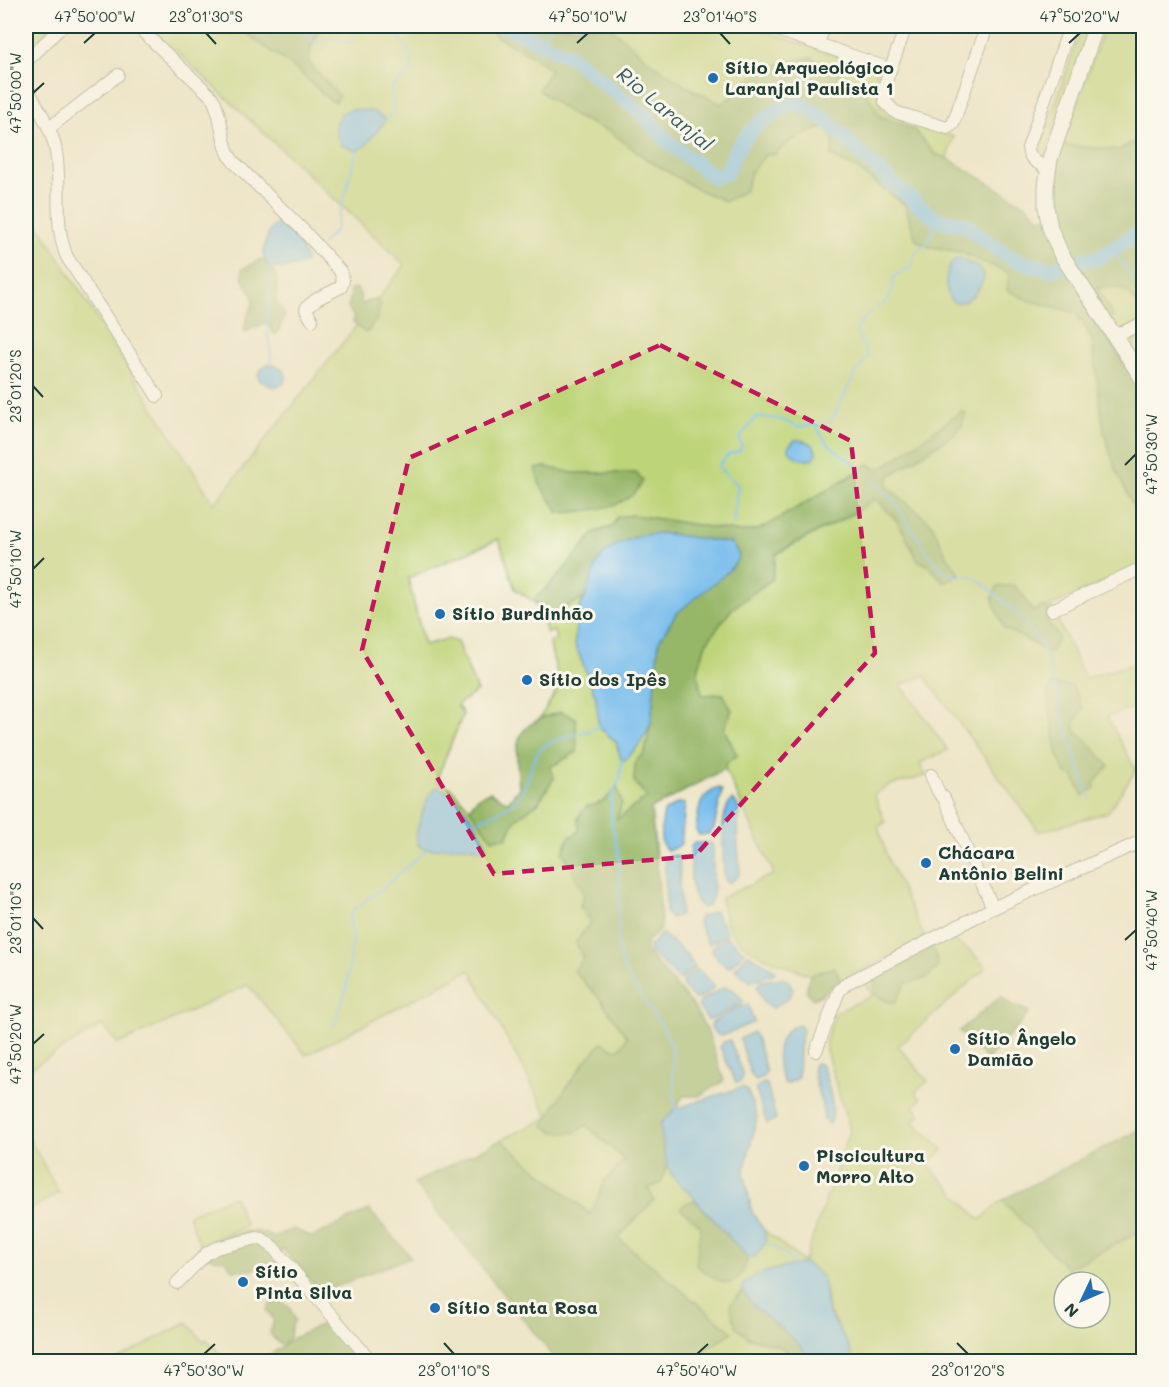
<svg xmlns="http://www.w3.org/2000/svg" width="1169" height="1387" font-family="Mali,sans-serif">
	<rect width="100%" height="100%" fill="#fbf7ec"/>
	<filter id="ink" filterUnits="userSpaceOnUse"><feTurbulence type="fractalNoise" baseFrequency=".0167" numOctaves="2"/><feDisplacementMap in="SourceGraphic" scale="12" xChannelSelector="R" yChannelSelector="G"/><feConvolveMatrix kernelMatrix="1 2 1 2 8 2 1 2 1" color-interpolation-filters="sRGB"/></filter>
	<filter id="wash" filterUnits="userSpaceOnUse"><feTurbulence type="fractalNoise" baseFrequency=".008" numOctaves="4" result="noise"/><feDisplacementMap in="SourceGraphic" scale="24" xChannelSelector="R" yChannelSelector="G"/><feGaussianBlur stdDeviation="1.35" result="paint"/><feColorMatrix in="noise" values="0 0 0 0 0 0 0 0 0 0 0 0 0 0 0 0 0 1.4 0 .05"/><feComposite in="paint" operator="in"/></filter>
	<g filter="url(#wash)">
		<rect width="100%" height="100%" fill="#eee6c9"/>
		<!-- green -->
		<g fill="#bed478" stroke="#6e8856" stroke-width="1.5" fill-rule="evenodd">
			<polygon points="26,26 53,26 26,53"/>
			<path d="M143,26l96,1 57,42 34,31 9,-4 -30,-33c0,-15 5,-27 17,-37h160l11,11 34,18 21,15 24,47 35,15 35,27 51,30 28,12 20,-10 6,-19 15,-18h8l16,-13 35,-15 9,13 -3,17 23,11 51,38 11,35 11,6 33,6 49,21 43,32 24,8 16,26 12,93 12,38 27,56v38l-92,42 34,72 58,-17v43l-36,13 29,53 -28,42 -69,20 -115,-157 -23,10 47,65 -28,13 6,13 -36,9 -16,9 11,29 -7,3 9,31 38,82 -84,42 -7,-14 -24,8c-27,-11 -67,-21 -82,-48 -4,-8 -5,-20 -7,-29l53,-24 -49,-105 2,-7 10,-7 -13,-26 -1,-35 -21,1 -5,-21 9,-31 26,-35 40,-29 4,-24c32,-21 70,-33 100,-57l22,24 20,38 11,6 16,17 14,-9 -12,-18 -16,-33 -44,-36 2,-11 64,-41 9,-10 -1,-13 -82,58 -12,-6 -8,7 -98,58 -20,3 -107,-17 -17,2 -5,10 -8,2 -71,72 -18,-12 -16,-50 -91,39 16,67 24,-6 9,3 20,49 -20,14 6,9 -27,67 15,7 19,21 36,29 10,-19 22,-16 16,-25 -4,-11 27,-15 -16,-40 -21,6 20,-33 -11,-43 7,-2 -2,-9 -7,2 -4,-12 2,-4 40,-19 -6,10 -4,36 21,53 3,30 17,15 6,19 24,-27 5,-12 -6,30 -11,29 13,16 -31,23 1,-32 -13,13 -9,5 -16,26 -16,20 21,41 -4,13 11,16 -15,20 7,17 -9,12 27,29 26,37 -7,12h-7l-11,-6 -19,21 -34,53 4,15 23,1 10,-8 39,35 -21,22 -12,33 -91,-75 48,-23 -79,-147 -164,85 -58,-70 -130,59 -16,-19 -76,46v-866l188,299 191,-239 -230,-215zM545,467l28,6h63l7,8 -103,4zM1072,686l2,37 9,72 -10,-19z"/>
			<path d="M609,26h141l125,43 6,9 -1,27 7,9 67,23 -7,21 -12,-4 -21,-24 -34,-14 -15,-25 -54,-34c-15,1 -45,11 -57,20 -12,8 -20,20 -33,27l-37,-19 -35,-24z"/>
			<polygon points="1082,26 1090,26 1045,156 1036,157 1032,152 1036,143 1041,144"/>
			<polygon points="1104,26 1143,26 1143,137 1119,150 1063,145"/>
			<polygon points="1096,287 1119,287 1131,294 1143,312 1143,329 1137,334 1133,352 1143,360 1143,392 1100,323 1113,317"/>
			<path d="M946,935l27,18 13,15 -88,78 30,35 -13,11 6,7 -7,7 6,9 -7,6 30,29 -16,14 53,56 22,-20 65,68 76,-38v131h-291v-6l-8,-18 -16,-27 -2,-18 -22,-29 -35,8 -27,15 1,5 -7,6 12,41c17,4 39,7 48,23h-107l43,-29 -114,-94 36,-38 -6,-12 13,-5 6,-20c6,19 10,17 23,30 15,16 29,35 44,52l32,-3 -2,-12 40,32 46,-131 -24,-80v-12l10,-27 36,-16 -9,-19zM1064,1282h36v36h-36z"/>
			<polygon points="26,1132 59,1193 26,1212"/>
			<polygon points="234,1196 246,1226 200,1245 188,1215"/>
			<polygon points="187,1322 203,1341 206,1339 227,1361 115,1361"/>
		</g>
		<!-- forest -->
		<g fill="#96b668" stroke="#5a7a4e" stroke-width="1.5">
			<path d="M236,26h90c-12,10 -17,22 -17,37l30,33 -3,6 -6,-2 -34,-31z"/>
			<path d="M486,26h123l40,35 35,24 37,19c13,-6 21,-18 32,-27 15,-10 50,-23 66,-16l46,30 15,25 34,14 21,24 12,4 79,47 13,13 13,-3c-2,-25 3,-46 11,-70l56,5 24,-13 1,112 -2,2 2,3 -1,58c-14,-21 -19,-27 -46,-24l16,29 -12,6 5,12 37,57v134l-27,-56 -12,-38 -12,-93 -16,-26 -49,-13 -20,-10 2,-17 -49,-21 -33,-6 -11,-6 -11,-35 -51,-38 -23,-12 3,-16 -9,-13 -35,15 -16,14 -8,-1 -15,18 -6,19 -20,10 -28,-12 -51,-30 -35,-27 -35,-15 -38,-27 13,-20 -20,-15 -34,-18z"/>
			<path d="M261,259c19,15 18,18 15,42l9,14 -8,19h-3l-7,-12 -23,11c-2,-13 12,-24 8,-38 -3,-12 -11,-9 -10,-26z"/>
			<polygon points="356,288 360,294 362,305 369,300 377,300 381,304 376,321 373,323 369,331 365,333 353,322 353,316 348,307 351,295 350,290"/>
			<path d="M961,412h5l-4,13 -9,10 -64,41 -2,10 44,37 16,33 13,18 -15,9 -16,-17 -11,-6 -20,-38 -22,-23c-31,22 -68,35 -100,55l-4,25 -40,30 -26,34 -9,30 5,22 21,-1 9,16 -8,19 13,27 -10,6 -2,7 -74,40c4,40 9,79 10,120 -7,6 -18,12 -15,22l47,55 14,24 17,51 -25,15h-16l-8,13 -15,15 7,39 -6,20 -13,5 6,12 -36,38 114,94 -43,29h-132l-143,-178 87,-43 90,75 13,-33 21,-22 -39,-35c-13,9 -28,11 -42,1 15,-31 35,-58 58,-84l11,7h7l7,-12 -26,-37 -27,-29 9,-12 -7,-17 15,-20 -11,-16 4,-13 -21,-41 6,-15 10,-5 -1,-15 9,-11c14,0 21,-9 30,-19l5,16 -5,16 30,-22 -13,-16 1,-19 10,-10 6,-30 8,-81 17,-27 58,-49 -3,-22 -70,-10 -18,2 -47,30 -11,33 -40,19 -12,-16 26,-25 36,-44 17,-5 5,-10 17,-2 107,17 20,-3 98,-58 8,-7 12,6z"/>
			<path d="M545,467l28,6h63l7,8c-14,29 -55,30 -84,32l-19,-28 -5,-16z"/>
			<polygon points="1014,585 1023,595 1033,612 1043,606 1048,608 1049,610 1046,620 1059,637 1050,653 1004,628 992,598 997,587"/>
			<polygon points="1053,684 1072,686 1083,708 1074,723 1076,733 1083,736 1109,766 1094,783 1095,788 1083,796 1073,776 1065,773 1057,752 1047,691"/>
			<path d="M561,712l15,6 1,34 -27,15 4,11 -16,25 -22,16 -10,19 -14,1 -22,-30c4,-10 10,-14 20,-17l18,10 11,-14c-3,-46 -10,-62 42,-76z"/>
			<polygon points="929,945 935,951 938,967 927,978 906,983 895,1003 886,1001 874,994 876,971"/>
			<path d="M834,967l7,14c-11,5 -16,14 -28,18l-7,-9 4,-15z"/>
			<polygon points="1001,996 1011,1004 1030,1012 987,1060 959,1031"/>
			<polygon points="1143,1128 1143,1230 1067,1269 1002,1200"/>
			<path d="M695,1200l53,58c-11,39 -29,25 -52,7l5,-39 -21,-18 6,-5z"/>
			<path d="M369,1210l42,47 -84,33 -12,-4 -32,-37 -8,8 1,8 -7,7 -5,-7 -12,5h-19l-8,-10 -13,-1 -7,-9c16,-14 46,-26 67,-13l22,-8 18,8z"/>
			<path d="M743,1291c18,24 56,43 67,70h-14c-13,-24 -44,-13 -59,-34 -4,-6 -5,-16 -7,-23z"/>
			<polygon points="280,1301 290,1308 295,1320 291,1327 290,1338 283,1344 278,1343 270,1333 274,1320 267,1310 271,1303"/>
			<polygon points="331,1320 367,1361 308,1361 303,1356 292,1361 260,1362 294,1338"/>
		</g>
		<!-- water -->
		<g fill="#76bced" stroke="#4a7c90" stroke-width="1.5">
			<polygon points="352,109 373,111 386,120 366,145 357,151 342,145 336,134 336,121 342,113"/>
			<path d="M275,224c15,2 27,22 31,36l-2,3c-9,3 -23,9 -33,4 -15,-7 -4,-34 4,-43z"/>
			<path d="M959,258l21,10 4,10c-6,13 -13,25 -29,25 -14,-7 -11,-42 4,-45z"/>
			<path d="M267,365c20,-2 28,20 6,22l-13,-6 -2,-6 2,-5z"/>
			<path d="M795,440c11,0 24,4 20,17 -10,6 -23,1 -27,-10z"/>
			<path d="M661,533l70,10 8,12 -5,10 -10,10 -48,39 -17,27 -8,81c-6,17 -15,28 -29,40l-6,-20 -17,-15 -3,-30 -21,-53 1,-28 9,-18 11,-33 7,-10 15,-11 10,-4 15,-5z"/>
			<path d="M437,787c18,4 45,42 49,59l-2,4c-8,-1 -16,-5 -23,-4 -25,1 -55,15 -41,-26 4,-11 7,-26 17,-33z"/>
			<path d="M719,788l3,3 -8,37 -6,6 -9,1 -3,-5c3,-20 1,-34 23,-42z"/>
			<path d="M732,800l5,4 2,5 -2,26 3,37 -2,4 -9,7 -4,-3 -1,-5c0,-19 -6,-62 8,-75z"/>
			<path d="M678,803l7,1 -4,39 -2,3 -11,5c-12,-8 -6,-27 -4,-39z"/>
			<path d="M694,843h17l2,4v49l-5,10 -5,2c-17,-10 -11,-43 -12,-61z"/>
			<path d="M676,855c7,10 3,19 3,30 0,9 3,19 1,30l-9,3 -5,-5 -1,-53 4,-3z"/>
			<polygon points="715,911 727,933 726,935 709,944 707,942 698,922 700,917"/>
			<polygon points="662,933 687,955 695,966 695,968 679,979 650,952 649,947"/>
			<polygon points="727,937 745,952 729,967 719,961 711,950 712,947"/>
			<polygon points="748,954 775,970 775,973 750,982 735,969"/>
			<path d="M697,970l4,2 13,14v2l-14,10 -5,1c-6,-4 -13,-12 -13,-19z"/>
			<path d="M781,978l8,3 4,9 -4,7 -15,11c-9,-1 -15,-13 -17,-22l5,-5z"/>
			<polygon points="724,987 734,990 743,1000 742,1002 713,1019 708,1020 698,1006 699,1002"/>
			<path d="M748,1004l6,18 -30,13c-7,2 -9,-2 -13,-8l1,-4 26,-16z"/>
			<path d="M799,1025l4,4 -4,18 -1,31 -11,6 -3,-1c-10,-19 -10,-53 15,-58z"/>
			<polygon points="753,1032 757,1040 766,1071 764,1076 756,1080 751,1075 740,1039"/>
			<path d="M730,1040l13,35c-1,5 -2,8 -7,8l-16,-36 4,-5z"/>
			<path d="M816,1063l6,2c5,14 15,45 8,59l-6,-3c0,-19 -11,-36 -11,-55z"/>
			<polygon points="764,1083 767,1084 776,1119 767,1124 755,1088"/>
			<path d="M742,1087l6,4 9,26 -13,55 8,40 12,18 2,12 -10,14 -8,2 -59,-66c-26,-18 -24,-39 -29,-68l15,-15z"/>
			<path d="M804,1263c7,4 14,8 18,15 5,11 2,22 6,33 6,17 24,30 24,50h-42c-11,-28 -64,-49 -68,-75 13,-16 43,-18 62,-23z"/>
		</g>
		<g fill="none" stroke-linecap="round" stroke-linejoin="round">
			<!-- stream -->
			<g stroke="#76bced" stroke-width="2">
				<polyline points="298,26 312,40 317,42 334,38 349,43 353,40 354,26"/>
				<path d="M366,26l3,2c23,-5 44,19 42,42l-20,19 3,25 -10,6"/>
				<polyline points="538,42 551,26"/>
				<polyline points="322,244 335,231 357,150"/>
				<polyline points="1112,249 1138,284 1144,295"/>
				<path d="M877,308c4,-3 9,-5 12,-10 9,-16 -5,-21 22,-30 1,-20 11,-16 18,-29 4,-6 6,-13 8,-19"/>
				<polyline points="272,364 267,326 271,267 273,267"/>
				<path d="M817,425c5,22 30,30 45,45"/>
				<polyline points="872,480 898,506 903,516 929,555 944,571 955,576 971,576 982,582 1018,615 1038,640 1047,657 1070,742 1090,799"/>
				<path d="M733,524l5,-39 -18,-16 -1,-4 10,-11 11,-3 2,-6 -3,-6 17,-22c15,0 30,3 42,10l33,-5 25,-50 13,-16 -13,-25 3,-7 11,-12"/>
				<path d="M622,760l-2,19 -9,17v25l9,39 -2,88c6,36 37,60 52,93 5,11 2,52 6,69"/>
				<path d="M472,823c26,-12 45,-14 56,-44 4,-10 4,-21 12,-29 15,-15 42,-14 60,-24"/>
				<polyline points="333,1027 346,990 353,941 350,916 354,909 383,888 426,850"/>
				<polyline points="764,1241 786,1255 797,1267"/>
			</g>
			<!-- river -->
			<path stroke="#76bced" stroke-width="15" d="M506,26l65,31 73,58 25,28 45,34 12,-4c4,-7 6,-15 10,-22 11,-20 36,-40 58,-48l9,2 23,15 68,65 43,35 27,4 42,31 14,7 31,8 28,-9 19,-3 46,-29"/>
		</g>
	</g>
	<g filter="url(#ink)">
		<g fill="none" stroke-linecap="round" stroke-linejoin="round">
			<defs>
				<g id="minor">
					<path d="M137,26l75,71c12,20 8,49 22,65l71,70 35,39 3,9 -2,7 -24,12 -10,8 -1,3 6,10"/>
					<polyline points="766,26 890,69"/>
					<polyline points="906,26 884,87 885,102 895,112 947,128 953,124 987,26"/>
					<polyline points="818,44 824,26"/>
					<polyline points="26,62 62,26"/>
					<path d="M26,86c11,21 27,43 30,66 6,36 -3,71 11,105l90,139"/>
					<polyline points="49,128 118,75"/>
					<path d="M1047,168c-9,-4 -18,-9 -19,-20l42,-122"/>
					<polyline points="1114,336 1144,323"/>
					<polyline points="1052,610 1144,567"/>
					<polyline points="931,775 939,793 944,798 993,908"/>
					<polyline points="816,1051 839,991 847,983 993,908 1144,840"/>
					<polyline points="177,1283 206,1254 216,1248 257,1238 262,1239 272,1246 372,1362"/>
				</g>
				<polyline id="major" points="1096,26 1050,159 1046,186 1046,207 1050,228 1061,254 1144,381"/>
			</defs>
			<!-- minor casing -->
			<use href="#minor" stroke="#86927e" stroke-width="14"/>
			<!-- major casing -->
			<use href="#major" stroke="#86927e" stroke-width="17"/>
			<!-- minor -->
			<use href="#minor" stroke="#fff" stroke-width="12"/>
			<!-- major -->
			<use href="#major" stroke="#fff" stroke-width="15"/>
		</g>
	</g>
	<!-- marked area -->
	<path d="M0 0H1169V1387H0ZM660,345l191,96 24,212 -180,203 -201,18 -132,-224 47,-192z" fill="#eee6c9" fill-opacity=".55" fill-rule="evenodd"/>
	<path fill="none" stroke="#c2185b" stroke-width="4.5" stroke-dasharray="12 8" stroke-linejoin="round" d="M660,345l191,96 24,212 -180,203 -201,18 -132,-224 47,-192z"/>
	<!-- ticks -->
	<path fill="none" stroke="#1f3d34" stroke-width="2" d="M206,33l10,11M720,33l10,11M84,43l11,-10M577,43l11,-10M1069,43l11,-10M33,93l11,-10M33,386l10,11M1125,465l11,-11M33,569l11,-11M33,918l10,11M1125,940l11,-10M33,1044l11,-10M444,1343l10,11M957,1343l11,11M204,1354l11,-10M697,1354l11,-10"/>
	<!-- markers -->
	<g fill="#1f6fb2" stroke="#fbf7ec" stroke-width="2">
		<circle cx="713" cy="78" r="6"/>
		<circle cx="440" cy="614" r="6"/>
		<circle cx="527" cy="680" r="6"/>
		<circle cx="926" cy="863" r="6"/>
		<circle cx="955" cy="1049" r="6"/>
		<circle cx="804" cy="1166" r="6"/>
		<circle cx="243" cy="1282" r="6"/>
		<circle cx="435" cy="1308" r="6"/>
	</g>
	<g text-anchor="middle" stroke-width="6" stroke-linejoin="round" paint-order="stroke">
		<!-- poi labels -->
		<g font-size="18" font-weight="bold" fill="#1f3d34" stroke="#fbf7ec" text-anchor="start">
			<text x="725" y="74">Sítio Arqueológico<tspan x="725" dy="21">Laranjal Paulista 1</tspan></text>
			<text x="452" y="620">Sítio Burdinhão</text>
			<text x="539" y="686">Sítio dos Ipês</text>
			<text x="938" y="859">Chácara<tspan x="938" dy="21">Antônio Belini</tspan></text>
			<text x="967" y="1045">Sítio Ângelo<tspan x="967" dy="21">Damião</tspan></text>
			<text x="816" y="1162">Piscicultura<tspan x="816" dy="21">Morro Alto</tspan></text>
			<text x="255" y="1278">Sítio<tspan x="255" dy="21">Pinta Silva</tspan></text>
			<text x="447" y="1314">Sítio Santa Rosa</text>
		</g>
		<!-- water labels -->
		<g font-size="20" font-style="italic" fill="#355d62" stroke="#fbf7ec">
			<text transform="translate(665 109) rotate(40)" y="7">Rio Laranjal</text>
		</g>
	</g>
	<!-- margin -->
	<rect width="1169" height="1387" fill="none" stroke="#fbf7ec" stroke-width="66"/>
	<!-- north arrow -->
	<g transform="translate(1082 1300) rotate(226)"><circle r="28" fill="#fbf7ec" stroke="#a3ada2" stroke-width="1.5"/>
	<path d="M0-4.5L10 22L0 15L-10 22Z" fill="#1f6fb2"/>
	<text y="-9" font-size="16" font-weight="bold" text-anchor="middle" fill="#1f3d34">N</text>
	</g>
	<rect x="33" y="33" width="1103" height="1321" fill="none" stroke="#1f3d34" stroke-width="2"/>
	<g font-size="15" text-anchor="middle" fill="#1f3d34">
		<text x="95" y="22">47°50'00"W</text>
		<text x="206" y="22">23°01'30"S</text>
		<text x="588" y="22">47°50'10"W</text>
		<text x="720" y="22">23°01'40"S</text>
		<text x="1080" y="22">47°50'20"W</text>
		<text transform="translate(16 93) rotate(-90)" y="5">47°50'00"W</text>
		<text transform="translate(16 386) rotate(-90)" y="5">23°01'20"S</text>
		<text transform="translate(1152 454) rotate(-90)" y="5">47°50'30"W</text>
		<text transform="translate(16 569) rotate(-90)" y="5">47°50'10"W</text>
		<text transform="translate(16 918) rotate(-90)" y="5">23°01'10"S</text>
		<text transform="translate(1152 930) rotate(-90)" y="5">47°50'40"W</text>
		<text transform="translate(16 1044) rotate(-90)" y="5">47°50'20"W</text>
		<text x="204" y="1376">47°50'30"W</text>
		<text x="454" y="1376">23°01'10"S</text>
		<text x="697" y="1376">47°50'40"W</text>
		<text x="968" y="1376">23°01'20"S</text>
	</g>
</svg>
